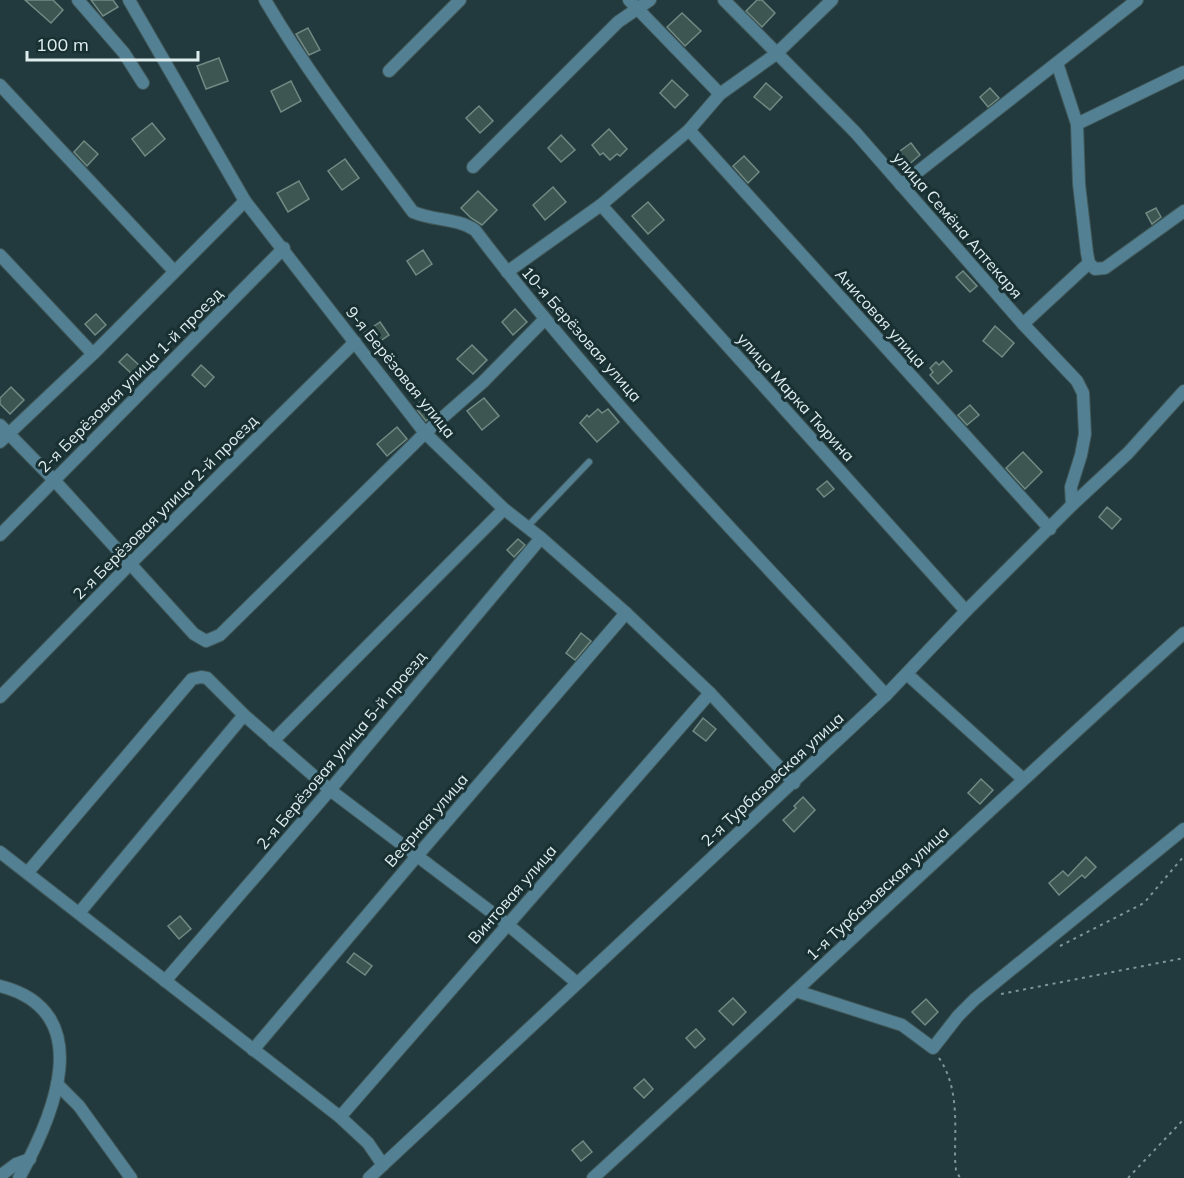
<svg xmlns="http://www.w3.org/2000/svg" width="1184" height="1178" font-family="Mulish,sans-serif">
	<rect width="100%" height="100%" fill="#223a3d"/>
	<!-- building -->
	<g fill="#3e5651" stroke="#708a84" stroke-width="1.5">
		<polygon points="25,0 53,0 63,10 51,23"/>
		<polygon points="91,0 113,0 118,7 103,16"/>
		<polygon points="757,0 762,0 775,13 762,27 746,11"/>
		<polygon points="682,13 701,31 685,46 667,27"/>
		<polygon points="308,28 320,50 309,55 296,34"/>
		<polygon points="219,58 228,81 206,89 197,66"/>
		<polygon points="672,80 688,95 675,108 660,93"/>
		<polygon points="291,81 301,101 281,112 271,91"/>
		<polygon points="766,83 782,97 770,110 754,97"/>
		<polygon points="990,88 999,98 988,107 980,97"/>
		<polygon points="479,106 493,121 480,133 466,118"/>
		<polygon points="152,123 165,139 145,156 132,139"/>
		<polygon points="609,129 627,149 620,156 617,154 610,160 603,153 600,155 592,145"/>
		<polygon points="561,135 575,150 561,162 548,148"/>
		<polygon points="84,141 98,154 87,166 74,152"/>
		<polygon points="911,143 920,155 906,167 896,154"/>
		<polygon points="744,156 759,172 748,183 733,166"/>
		<polygon points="345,159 359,178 342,190 328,171"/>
		<polygon points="299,181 309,199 288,212 277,193"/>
		<polygon points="553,187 566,202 545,220 533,205"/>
		<polygon points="478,191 497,210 482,225 471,218 461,208"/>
		<polygon points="648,202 664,220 648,234 632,216"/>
		<polygon points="1156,208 1161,217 1152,224 1146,213"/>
		<polygon points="423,250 432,264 416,275 407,261"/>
		<polygon points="963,271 977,286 970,292 956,277"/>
		<polygon points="515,309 527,322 513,335 502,322"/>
		<polygon points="96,314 106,325 95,335 85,324"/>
		<polygon points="380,322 389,335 373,346 364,333"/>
		<polygon points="995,326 1014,343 1002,357 983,341"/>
		<polygon points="472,345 487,360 473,374 457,359"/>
		<polygon points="127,354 140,366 132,374 119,362"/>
		<polygon points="943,361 952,371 938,384 930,375 933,372 930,368 936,362 939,365"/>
		<polygon points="201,365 214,377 205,387 192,375"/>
		<polygon points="11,387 24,400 10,414 0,404 0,398"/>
		<polygon points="424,398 437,411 426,421 415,407"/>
		<polygon points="484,398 499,416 482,430 467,411"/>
		<polygon points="970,405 979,415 967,425 958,415"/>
		<polygon points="598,409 602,413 608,409 619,422 597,442 580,423 587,415 589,417"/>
		<polygon points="397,427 407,439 387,456 377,444"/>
		<polygon points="1023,452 1042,472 1025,489 1006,468"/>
		<polygon points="827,481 834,489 824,497 817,489"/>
		<polygon points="1107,507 1121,519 1112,529 1099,517"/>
		<polygon points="518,539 525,545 514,557 507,550"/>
		<polygon points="581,633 591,641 575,660 566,653"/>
		<polygon points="703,718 716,729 706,741 693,731"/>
		<polygon points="981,779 993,790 980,804 968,793"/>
		<polygon points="803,797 815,810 794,832 783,820 796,808 794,806"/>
		<polygon points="1086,857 1096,867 1085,878 1082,875 1059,895 1049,883 1063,871 1068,876"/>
		<polygon points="180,916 191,929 179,939 168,926"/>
		<polygon points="354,953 372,966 365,975 347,962"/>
		<polygon points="733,998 746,1012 733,1025 719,1011"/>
		<polygon points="926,999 938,1012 925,1025 912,1012"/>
		<polygon points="696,1029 705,1039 695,1048 686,1038"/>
		<polygon points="644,1079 653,1089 644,1098 634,1088"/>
		<polygon points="583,1141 592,1152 581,1161 572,1150"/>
	</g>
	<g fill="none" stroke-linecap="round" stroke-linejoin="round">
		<defs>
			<polyline id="lane" points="527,527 589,462"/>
			<g id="street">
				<polyline points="78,0 124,53 143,83"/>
				<polyline points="129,0 245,201 425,433 504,509 541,538 626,613 710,693 794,783"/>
				<path d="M265,0c44,75 97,143 148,212 21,9 44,6 62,18 125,165 271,314 411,465"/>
				<polyline points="629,0 720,94"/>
				<polyline points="724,0 855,132 1023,324 1077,381 1083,393 1085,434 1081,455 1071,487 1072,505"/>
				<polyline points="1057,63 1077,124 1184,72"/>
				<polyline points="389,71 460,0"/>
				<polyline points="0,85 174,271"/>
				<polyline points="1077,124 1079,184 1087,253 1089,263 1095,269 1105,268 1184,211"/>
				<polyline points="689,130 1050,529"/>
				<polyline points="473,167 618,22 650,0"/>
				<polyline points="901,185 1137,0"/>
				<polyline points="601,205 966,611"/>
				<polyline points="0,255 93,354"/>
				<polyline points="507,272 601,205 689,130 720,94 776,54 832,0"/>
				<polyline points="1023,324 1089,263"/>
				<polyline points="0,425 54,480 194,634 206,641 220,635 425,433 483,382 545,319"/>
				<polyline points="0,442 93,354 245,201"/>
				<polyline points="0,535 284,248"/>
				<polyline points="907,674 1023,779"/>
				<polyline points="0,697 130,564 355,342"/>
				<polyline points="273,741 504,509"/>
				<polyline points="0,852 340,1117 368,1143 383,1165"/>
				<polyline points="28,872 192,679 201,677 207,678 244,715 330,790 507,924 577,983"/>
				<polyline points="79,913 244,715"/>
				<polyline points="165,981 330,790 541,538"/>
				<path d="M0,986c99,25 53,131 19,192"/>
				<polyline points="796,991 902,1025 933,1048 958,1016 975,999 1184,829"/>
				<polyline points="253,1050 417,856 626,613"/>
				<polyline points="57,1084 79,1106 131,1178"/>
				<polyline points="340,1117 710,693"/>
				<polyline points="0,1176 16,1164 30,1159"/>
				<polyline points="369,1178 886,695 966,611 1072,505 1128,453 1184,391"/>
				<path d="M593,1178c198,-181 392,-365 591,-545"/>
			</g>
		</defs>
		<!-- lane casing -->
		<use href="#lane" stroke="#405759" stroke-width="8"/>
		<!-- street casing -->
		<use href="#street" stroke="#405759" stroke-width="14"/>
		<!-- path -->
		<g stroke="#819496" stroke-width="2" stroke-dasharray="3 4.5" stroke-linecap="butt">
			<polyline points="1060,946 1144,903 1184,856"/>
			<polyline points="1001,994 1184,958"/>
			<path d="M939,1058c20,29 16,67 16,101l1,11 4,8"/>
			<polyline points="1128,1178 1184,1119"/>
		</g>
		<!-- lane -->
		<use href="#lane" stroke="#538092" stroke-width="6"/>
		<!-- street -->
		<use href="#street" stroke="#538092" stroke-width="12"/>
	</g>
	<g text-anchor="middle" stroke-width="6" stroke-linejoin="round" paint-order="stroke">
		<!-- street labels -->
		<g font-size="16" fill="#dfedee" stroke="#183032">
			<text transform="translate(958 225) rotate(49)" y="6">улица Семёна Аптекаря</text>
			<text transform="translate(881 318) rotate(48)" y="6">Анисовая улица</text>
			<text transform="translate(582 334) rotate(49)" y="6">10-я Берёзовая улица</text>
			<text transform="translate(401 372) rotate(51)" y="6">9-я Берёзовая улица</text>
			<text transform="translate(130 380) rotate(-45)" y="6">2-я Берёзовая улица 1-й проезд</text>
			<text transform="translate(796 397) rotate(48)" y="6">улица Марка Тюрина</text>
			<text transform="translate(165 507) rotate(-45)" y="6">2-я Берёзовая улица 2-й проезд</text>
			<text transform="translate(341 750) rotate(-50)" y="6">2-я Берёзовая улица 5-й проезд</text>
			<text transform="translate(772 779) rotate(-43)" y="6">2-я Турбазовская улица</text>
			<text transform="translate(426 820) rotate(-49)" y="6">Веерная улица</text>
			<text transform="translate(877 893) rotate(-43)" y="6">1-я Турбазовская улица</text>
			<text transform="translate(512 894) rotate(-49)" y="6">Винтовая улица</text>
		</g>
	</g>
	<!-- scale -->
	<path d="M27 51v9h171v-9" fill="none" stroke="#dfedee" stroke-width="3"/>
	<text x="36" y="51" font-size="18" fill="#dfedee" stroke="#183032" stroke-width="4.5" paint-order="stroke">100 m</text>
</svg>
